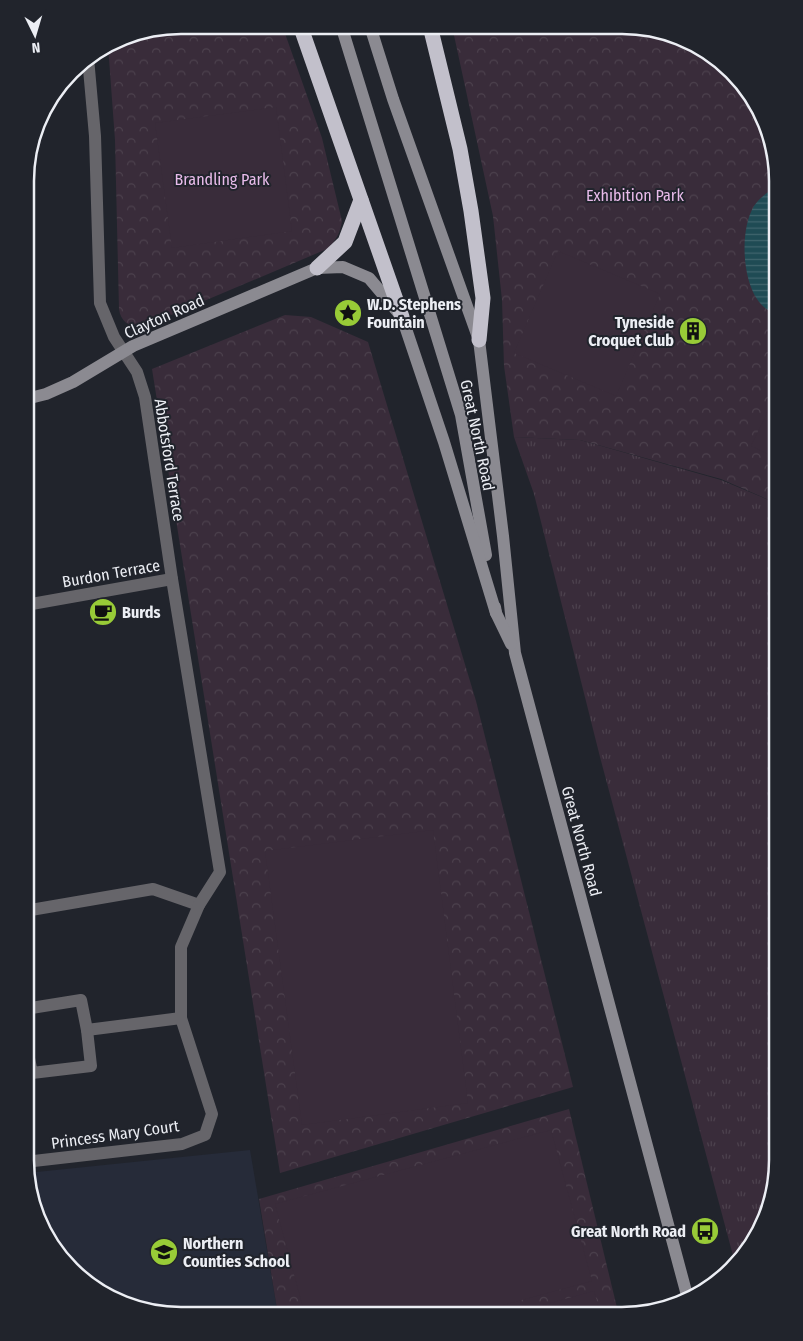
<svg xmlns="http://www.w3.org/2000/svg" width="803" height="1341" font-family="'Fira Sans Condensed',sans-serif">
	<defs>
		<pattern id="grass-tufts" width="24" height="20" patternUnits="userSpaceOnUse" patternTransform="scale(1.25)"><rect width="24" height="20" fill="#392c3a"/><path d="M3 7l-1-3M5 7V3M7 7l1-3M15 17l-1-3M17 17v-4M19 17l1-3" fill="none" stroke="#4c414d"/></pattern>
		<pattern id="park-crowns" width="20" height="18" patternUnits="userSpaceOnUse" patternTransform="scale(1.25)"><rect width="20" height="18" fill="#392c3a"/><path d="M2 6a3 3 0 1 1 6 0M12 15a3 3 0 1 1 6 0" fill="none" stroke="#4c414d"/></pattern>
		<pattern id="water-rules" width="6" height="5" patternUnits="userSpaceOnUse" patternTransform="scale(1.25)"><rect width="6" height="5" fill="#1f4b54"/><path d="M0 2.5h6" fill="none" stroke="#40656d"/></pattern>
	</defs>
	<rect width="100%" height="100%" fill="#21242c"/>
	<!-- built -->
	<polygon fill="#262b39" points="250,1150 278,1315 161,1315 86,1284 37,1220 27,1173"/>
	<!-- grass -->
	<polygon fill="url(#grass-tufts)" points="514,437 580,440 721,480 778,504 778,1171 770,1211 746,1255 735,1263 600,757 534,494"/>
	<!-- park -->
	<g fill="url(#park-crowns)">
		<path d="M181,25h101l40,113 20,83c-2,13 -6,19 -15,28l-182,77c-13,2 -24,-2 -26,-17l-4,-169 -7,-95 13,-8z"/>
		<polygon points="452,26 643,26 717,57 766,121 778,181 778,504 721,479 580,440 514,437 504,366 502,300 493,216"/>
		<polygon points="285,315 311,317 368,342 476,701 573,1087 280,1173 152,369"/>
		<polygon points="569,1109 619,1316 278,1315 259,1199"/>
	</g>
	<!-- pitch -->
	<g fill="#392c3a">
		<polygon points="276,107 292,231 172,248 155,123"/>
		<polygon points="558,251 660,294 616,396 514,353"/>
		<polygon points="778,390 778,459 751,446"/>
		<polygon points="433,830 468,1103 302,1125 265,851"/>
		<polygon points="551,1130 592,1281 463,1316 305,1315 275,1204"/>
		<polygon points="594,1291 601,1316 503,1316"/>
	</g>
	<!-- water -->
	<path fill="url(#water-rules)" d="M778,186v129c-8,-3 -16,-8 -21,-16 -15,-22 -17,-70 -3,-93 6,-9 15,-15 24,-20z"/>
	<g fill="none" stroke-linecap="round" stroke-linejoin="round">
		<!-- street -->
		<g stroke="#66656a" stroke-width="12">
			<polyline points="26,605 172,579"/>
			<polyline points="25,911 153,889 199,905"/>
			<polyline points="87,1030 181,1018"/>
			<polyline points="25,1039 32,1073 91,1066 87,1030 81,1000 25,1009"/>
			<polyline points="25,1162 182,1144 205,1135 212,1114 181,1018 181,947 199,905 220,872 172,579 145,397 137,372 114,337 100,303 95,136 88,58"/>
		</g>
		<!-- secondary -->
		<g stroke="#8b8a91" stroke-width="12">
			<polyline points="341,25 461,415 486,555"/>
			<polyline points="370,26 393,99 479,340 503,536 515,653 688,1299"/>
			<polyline points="26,399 46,394 73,382 133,346 317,268 343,267 369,278 402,317 444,442 496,613"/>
			<polyline points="495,607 496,613 511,644"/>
		</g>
		<!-- highway -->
		<g stroke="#c2c0cb" stroke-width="15">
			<polyline points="300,25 402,317"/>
			<polyline points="430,26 460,149 471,211 483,298 479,340"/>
			<polyline points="317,268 345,242 361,200"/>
		</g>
	</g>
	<!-- icons -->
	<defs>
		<symbol id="sight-disc" viewBox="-11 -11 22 22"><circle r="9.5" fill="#98cb37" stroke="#21242c"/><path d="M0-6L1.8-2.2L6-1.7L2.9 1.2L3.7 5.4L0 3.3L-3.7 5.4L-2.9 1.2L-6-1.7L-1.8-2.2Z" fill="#111"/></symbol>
		<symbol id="building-disc" viewBox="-11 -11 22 22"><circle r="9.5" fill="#98cb37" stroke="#21242c"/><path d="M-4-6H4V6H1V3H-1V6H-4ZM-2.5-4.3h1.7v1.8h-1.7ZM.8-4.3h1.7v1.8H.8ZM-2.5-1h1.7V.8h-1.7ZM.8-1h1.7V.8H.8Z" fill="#111"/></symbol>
		<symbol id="cafe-disc" viewBox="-11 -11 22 22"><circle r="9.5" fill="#98cb37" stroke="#21242c"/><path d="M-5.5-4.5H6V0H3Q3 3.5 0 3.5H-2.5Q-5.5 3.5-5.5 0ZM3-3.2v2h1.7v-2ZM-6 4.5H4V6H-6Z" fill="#111"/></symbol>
		<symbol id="bus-disc" viewBox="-11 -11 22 22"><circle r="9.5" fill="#98cb37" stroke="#21242c"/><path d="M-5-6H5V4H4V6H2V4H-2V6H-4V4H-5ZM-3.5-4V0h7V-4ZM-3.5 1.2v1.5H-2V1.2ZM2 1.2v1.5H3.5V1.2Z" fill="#111"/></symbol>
		<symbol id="school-disc" viewBox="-11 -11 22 22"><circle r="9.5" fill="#98cb37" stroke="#21242c"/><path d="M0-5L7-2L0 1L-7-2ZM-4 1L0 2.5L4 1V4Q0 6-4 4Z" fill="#111"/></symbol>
	</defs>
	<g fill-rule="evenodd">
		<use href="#sight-disc" x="332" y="297" width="32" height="32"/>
		<use href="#building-disc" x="677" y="315" width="32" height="32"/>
		<use href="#cafe-disc" x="87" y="596" width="32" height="32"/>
		<use href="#bus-disc" x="689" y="1215" width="32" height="32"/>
		<use href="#school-disc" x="148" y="1236" width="32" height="32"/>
	</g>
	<g text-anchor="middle" stroke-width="4" stroke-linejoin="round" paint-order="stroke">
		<!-- park labels -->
		<g font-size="16" fill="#e8bbea" stroke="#21242c">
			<text x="222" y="185">Brandling Park</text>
			<text x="635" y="201">Exhibition Park</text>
		</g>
		<!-- poi labels -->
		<g font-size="16" font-weight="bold" fill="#eceef4" stroke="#21242c" text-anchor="start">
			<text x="367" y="310">W.D. Stephens<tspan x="367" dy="18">Fountain</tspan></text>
			<text x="674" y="328" text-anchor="end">Tyneside<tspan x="674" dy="18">Croquet Club</tspan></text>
			<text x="122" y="618">Burds</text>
			<text x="686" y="1237" text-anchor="end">Great North Road</text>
			<text x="183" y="1249">Northern<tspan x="183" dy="18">Counties School</tspan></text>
		</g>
		<!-- street labels -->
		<g font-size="16" fill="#eceef4" stroke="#21242c">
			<text transform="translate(164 316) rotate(-24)" y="6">Clayton Road</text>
			<text transform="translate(478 435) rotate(78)" y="6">Great North Road</text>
			<text transform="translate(170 460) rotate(81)" y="6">Abbotsford Terrace</text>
			<text transform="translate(111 573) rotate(-10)" y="6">Burdon Terrace</text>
			<text transform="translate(582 841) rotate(75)" y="6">Great North Road</text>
			<text transform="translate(115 1134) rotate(-8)" y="6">Princess Mary Court</text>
		</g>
	</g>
	<!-- crop -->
	<path d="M0 0H803V1341H0ZM181 34H622A147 147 0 0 1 769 181V1160A147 147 0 0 1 622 1307H181A147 147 0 0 1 34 1160V181A147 147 0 0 1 181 34Z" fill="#21242c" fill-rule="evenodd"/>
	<path fill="none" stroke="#eceef4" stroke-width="2.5" d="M181 34H622A147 147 0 0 1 769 181V1160A147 147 0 0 1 622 1307H181A147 147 0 0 1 34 1160V181A147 147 0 0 1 181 34Z"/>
	<!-- north arrow -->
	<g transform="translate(35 35) rotate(175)" stroke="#21242c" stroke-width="4" paint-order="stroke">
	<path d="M0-4L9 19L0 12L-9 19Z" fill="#eceef4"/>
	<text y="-8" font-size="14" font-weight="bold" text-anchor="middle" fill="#eceef4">N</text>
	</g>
</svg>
